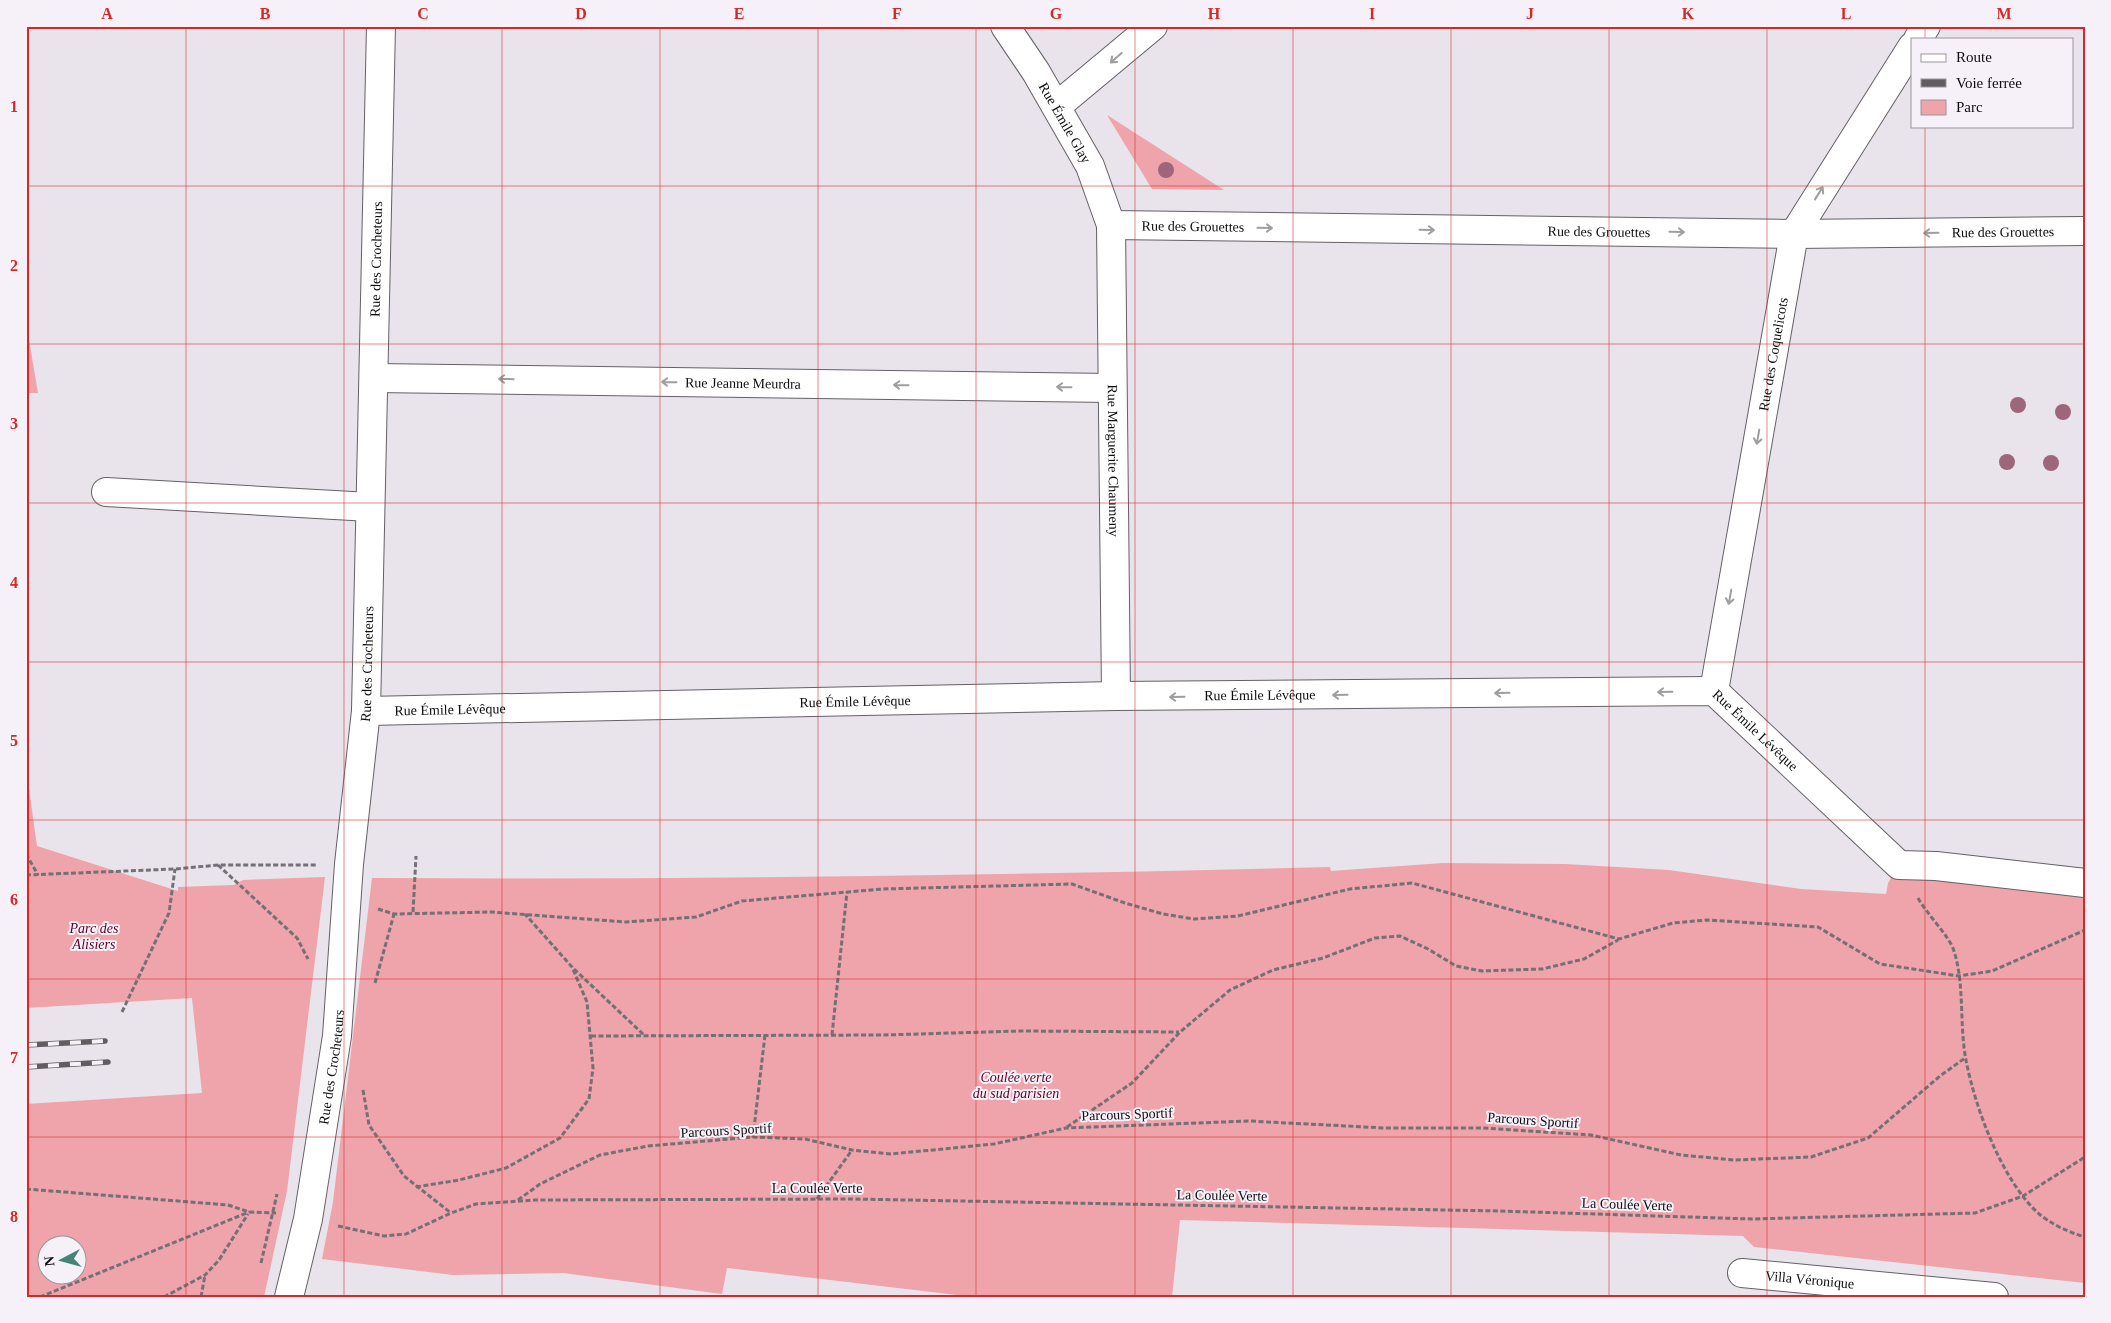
<svg xmlns="http://www.w3.org/2000/svg" width="2111" height="1323" font-family="Georgia,serif">
	<rect width="100%" height="100%" fill="#e9e3eb"/>
	<!-- green -->
	<g fill="#efa3aa" fill-rule="evenodd">
		<polygon points="1107,115 1224,190 1152,189"/>
		<polygon points="26,322 38,393 26,393"/>
		<path d="M26,767l11,79 141,45v-4l56,-2 9,-5 82,-3 -38,314 -23,106h-238v-193l176,-11 -10,-95 -166,10zM48,1246h30v30h-30z"/>
		<path d="M1443,863l122,1 104,6 132,19 85,5 2,-11 6,-10 191,20v390l-331,-36 -11,-11 -563,-16 -8,77h-198l-247,-29 -5,26 -159,-21 -110,2 -131,-16 11,-57 39,-324c320,2 639,-3 958,-11l1,4z"/>
	</g>
	<g fill="none" stroke-linecap="round" stroke-linejoin="round">
		<defs>
			<g id="minor">
				<path id="s1" d="M1005,26l31,46 54,94 21,59 5,471"/>
				<polyline points="1918,39 1926,26"/>
				<polyline points="1057,106 1153,26"/>
				<path id="s2" d="M1111,225l683,9 291,-3"/>
				<path id="s3" d="M374,378l738,10"/>
				<polyline points="106,492 370,507"/>
				<path id="s4" d="M1714,691l80,-457 118,-187"/>
				<path id="s5" d="M366,711l750,-15 598,-5 185,174 37,1 149,17"/>
				<path id="s6" d="M1742,1273l252,24"/>
				<path id="s7" d="M289,1297l19,-78 29,-183 12,-172 17,-153 15,-685"/>
			</g>
		</defs>
		<!-- minor casing -->
		<use href="#minor" stroke="#656067" stroke-width="30"/>
		<!-- path -->
		<g stroke="#747075" stroke-width="3" stroke-dasharray="5 2.5" stroke-linecap="butt">
			<polyline points="26,854 38,875"/>
			<polyline points="218,865 297,938 308,959"/>
			<polyline points="26,875 175,869 218,865 316,865"/>
			<path d="M1918,898c8,15 32,39 36,53 11,35 5,73 12,109 9,48 36,120 72,153 13,11 30,19 47,24"/>
			<polyline points="378,909 394,914 491,912 626,922 696,917 742,901 883,889 1072,884 1125,903 1163,914 1194,919 1238,916 1350,889 1412,883 1619,939 1673,923 1707,920 1818,927 1880,964 1959,976 1992,971 2085,930"/>
			<polyline points="413,912 416,856"/>
			<polyline points="574,969 644,1035"/>
			<polyline points="375,983 394,914"/>
			<polyline points="122,1012 169,913 175,869"/>
			<polyline points="832,1035 847,892"/>
			<polyline points="591,1036 884,1035 1021,1031 1179,1032"/>
			<polyline points="363,1090 369,1125 404,1176 451,1213"/>
			<polyline points="1067,1127 1132,1083 1180,1032 1230,990 1273,970 1323,958 1375,938 1400,936 1428,949 1456,966 1482,971 1542,969 1584,959 1618,940"/>
			<polyline points="753,1137 765,1035"/>
			<polyline points="416,1187 459,1180 506,1168 560,1138 589,1099 593,1068 587,1002 572,967 525,914"/>
			<polyline points="26,1189 228,1205 249,1212 276,1213"/>
			<polyline points="817,1199 852,1150"/>
			<polyline points="518,1200 540,1184 600,1155 648,1146 753,1137 805,1139 852,1150 891,1154 994,1144 1066,1128 1249,1121 1385,1128 1483,1128 1591,1135 1681,1155 1734,1160 1811,1157 1868,1138 1940,1076 1965,1058"/>
			<polyline points="338,1226 384,1236 406,1234 451,1213 476,1204 535,1200 853,1199 1500,1211 1752,1219 1975,1213 2023,1196 2085,1157"/>
			<polyline points="261,1263 277,1194"/>
			<polyline points="40,1297 249,1212"/>
			<polyline points="164,1297 205,1275 219,1260 248,1214"/>
			<polyline points="201,1297 205,1275"/>
		</g>
		<!-- minor -->
		<use href="#minor" stroke="#fff" stroke-width="28"/>
		<defs>
			<g id="rail">
				<polyline points="26,1045 105,1041"/>
				<polyline points="26,1067 108,1062"/>
			</g>
		</defs>
		<!-- rail casing -->
		<use href="#rail" stroke="#605d61" stroke-width="5.5"/>
		<!-- rail -->
		<use href="#rail" stroke="#f6f1f9" stroke-width="4" stroke-dasharray="11" stroke-linecap="butt"/>
	</g>
	<!-- trees -->
	<g fill="#9d667a">
		<circle cx="1166" cy="170" r="8"/>
		<circle cx="2018" cy="405" r="8"/>
		<circle cx="2063" cy="412" r="8"/>
		<circle cx="2007" cy="462" r="8"/>
		<circle cx="2051" cy="463" r="8"/>
	</g>
	<!-- one-way arrows -->
	<defs><path id="oneway-shaft" d="M-6 0H5M1.5-3L5.5 0L1.5 3" fill="none" stroke-width="1.6" stroke-linecap="round" stroke-linejoin="round" transform="scale(1.25)"/></defs>
	<g stroke="#9f9e9f">
		<use href="#oneway-shaft" transform="translate(1116 58) rotate(139)"/>
		<use href="#oneway-shaft" transform="translate(1819 193) rotate(-58)"/>
		<use href="#oneway-shaft" transform="translate(1265 228) rotate(1)"/>
		<use href="#oneway-shaft" transform="translate(1427 230) rotate(1)"/>
		<use href="#oneway-shaft" transform="translate(1677 232) rotate(1)"/>
		<use href="#oneway-shaft" transform="translate(1931 233) rotate(179)"/>
		<use href="#oneway-shaft" transform="translate(506 379) rotate(-179)"/>
		<use href="#oneway-shaft" transform="translate(669 382) rotate(-179)"/>
		<use href="#oneway-shaft" transform="translate(901 385) rotate(-179)"/>
		<use href="#oneway-shaft" transform="translate(1064 387) rotate(-179)"/>
		<use href="#oneway-shaft" transform="translate(1758 437) rotate(100)"/>
		<use href="#oneway-shaft" transform="translate(1730 597) rotate(100)"/>
		<use href="#oneway-shaft" transform="translate(1665 692) rotate(179)"/>
		<use href="#oneway-shaft" transform="translate(1502 693) rotate(179)"/>
		<use href="#oneway-shaft" transform="translate(1340 695) rotate(179)"/>
		<use href="#oneway-shaft" transform="translate(1177 697) rotate(179)"/>
	</g>
	<!-- grid -->
	<path fill="none" stroke="#d62828" stroke-width="1" stroke-opacity="0.55" d="M186,26v1271M344,26v1271M502,26v1271M660,26v1271M818,26v1271M976,26v1271M1135,26v1271M1293,26v1271M1451,26v1271M1609,26v1271M1767,26v1271M1925,26v13M1925,126v1171M26,186h2059M26,344h2059M26,503h2059M26,662h2059M26,820h2059M26,979h2059M26,1137h2059"/>
	<g text-anchor="middle" stroke-width="4" stroke-linejoin="round" paint-order="stroke">
		<!-- street labels -->
		<g font-size="14" fill="#0e0c0e" stroke="#f6f1f9">
			<text dy="5" stroke="none"><textPath href="#s1" startOffset="114">Rue Émile Glay</textPath></text>
			<text dy="5" stroke="none"><textPath href="#s2" startOffset="82">Rue des Grouettes</textPath></text>
			<text dy="5" stroke="none"><textPath href="#s2" startOffset="488">Rue des Grouettes</textPath></text>
			<text dy="5" stroke="none"><textPath href="#s2" startOffset="892">Rue des Grouettes</textPath></text>
			<text dy="5" stroke="none"><textPath href="#s7" startOffset="1044">Rue des Crocheteurs</textPath></text>
			<text dy="5" stroke="none"><textPath href="#s4" startOffset="342">Rue des Coquelicots</textPath></text>
			<text dy="5" stroke="none"><textPath href="#s3" startOffset="369">Rue Jeanne Meurdra</textPath></text>
			<text dy="5" stroke="none"><textPath href="#s1" startOffset="462">Rue Marguerite Chaumeny</textPath></text>
			<text dy="5" stroke="none"><textPath href="#s7" startOffset="639">Rue des Crocheteurs</textPath></text>
			<text dy="5" stroke="none"><textPath href="#s5" startOffset="894">Rue Émile Lévêque</textPath></text>
			<text dy="5" stroke="none"><textPath href="#s5" startOffset="489">Rue Émile Lévêque</textPath></text>
			<text dy="5" stroke="none"><textPath href="#s5" startOffset="84">Rue Émile Lévêque</textPath></text>
			<text dy="5" stroke="none"><textPath href="#s5" startOffset="1405">Rue Émile Lévêque</textPath></text>
			<text dy="5" stroke="none"><textPath href="#s7" startOffset="234">Rue des Crocheteurs</textPath></text>
			<text transform="translate(1127 1114) rotate(-2)" y="5">Parcours Sportif</text>
			<text transform="translate(1533 1120) rotate(4)" y="5">Parcours Sportif</text>
			<text transform="translate(726 1130) rotate(-3)" y="5">Parcours Sportif</text>
			<text x="817" y="1193">La Coulée Verte</text>
			<text transform="translate(1222 1195) rotate(1)" y="5">La Coulée Verte</text>
			<text transform="translate(1627 1204) rotate(2)" y="5">La Coulée Verte</text>
			<text dy="5" stroke="none"><textPath href="#s6" startOffset="68">Villa Véronique</textPath></text>
		</g>
		<!-- park labels -->
		<g font-size="14" font-style="italic" fill="#5f001e" stroke="#f6f1f9">
			<text x="94" y="933">Parc des<tspan x="94" dy="16">Alisiers</tspan></text>
			<text x="1016" y="1082">Coulée verte<tspan x="1016" dy="16">du sud parisien</tspan></text>
		</g>
	</g>
	<!-- border -->
	<rect width="2111" height="1323" fill="none" stroke="#f6f1f9" stroke-width="55"/>
	<!-- legend -->
	<rect x="1911" y="38" width="162" height="90" fill="#f6f1f9" stroke="#99959b"/>
	<rect x="1921" y="54" width="25" height="8" fill="#ffffff" stroke="#99959b"/>
	<text x="1956" y="62" font-size="15" fill="#0e0c0e">Route</text>
	<rect x="1921" y="79" width="25" height="8" fill="#605d61" stroke="#99959b"/>
	<text x="1956" y="88" font-size="15" fill="#0e0c0e">Voie ferrée</text>
	<rect x="1921" y="100" width="25" height="15" fill="#efa3aa" stroke="#99959b"/>
	<text x="1956" y="112" font-size="15" fill="#0e0c0e">Parc</text>
	<!-- north arrow -->
	<g transform="translate(62 1260) rotate(264)"><circle r="24" fill="#f6f1f9" stroke="#99959b"/>
	<path d="M0-4L9 19L0 12L-9 19Z" fill="#428476"/>
	<text y="-8" font-size="14" font-weight="bold" text-anchor="middle" fill="#0e0c0e">N</text>
	</g>
	<rect x="28" y="28" width="2056" height="1268" fill="none" stroke="#d62828" stroke-width="2"/>
	<g font-size="16" text-anchor="middle" font-weight="bold" fill="#d62828">
		<text x="107" y="19">A</text>
		<text x="265" y="19">B</text>
		<text x="423" y="19">C</text>
		<text x="581" y="19">D</text>
		<text x="739" y="19">E</text>
		<text x="897" y="19">F</text>
		<text x="1056" y="19">G</text>
		<text x="1214" y="19">H</text>
		<text x="1372" y="19">I</text>
		<text x="1530" y="19">J</text>
		<text x="1688" y="19">K</text>
		<text x="1846" y="19">L</text>
		<text x="2004" y="19">M</text>
		<text x="14" y="112">1</text>
		<text x="14" y="271">2</text>
		<text x="14" y="429">3</text>
		<text x="14" y="588">4</text>
		<text x="14" y="746">5</text>
		<text x="14" y="905">6</text>
		<text x="14" y="1063">7</text>
		<text x="14" y="1222">8</text>
	</g>
</svg>
